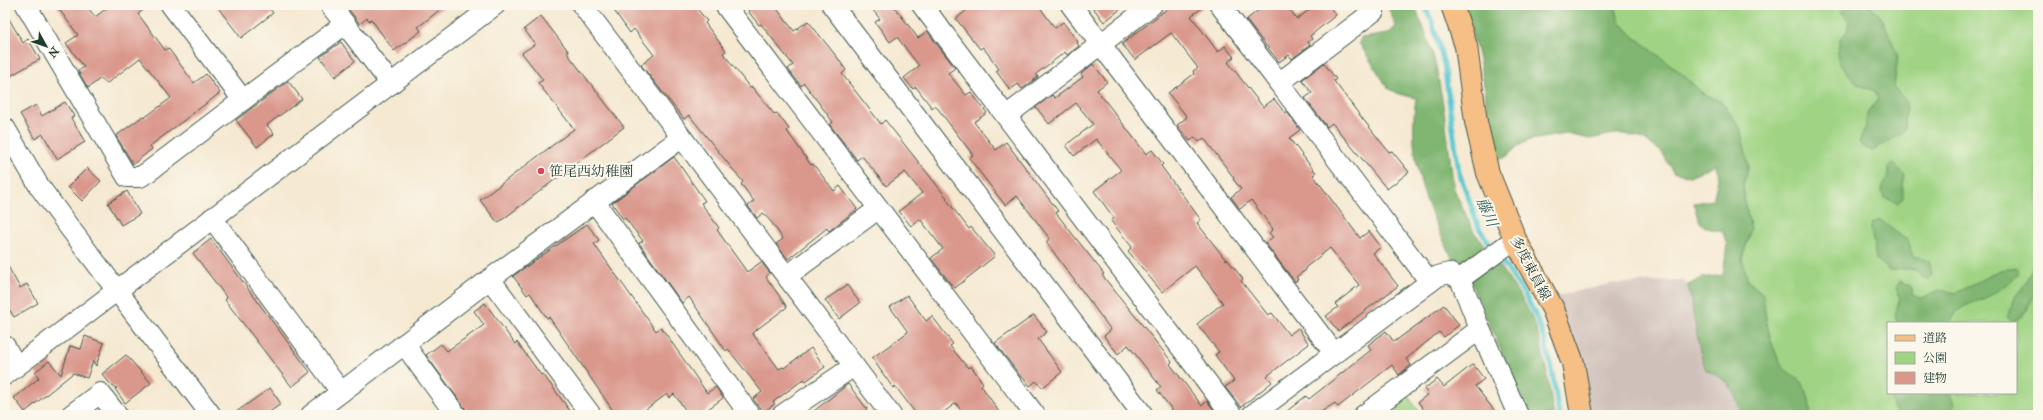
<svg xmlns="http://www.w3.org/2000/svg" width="2043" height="420" font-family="'IM FELL Double Pica','Noto Serif JP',serif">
	<rect width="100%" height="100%" fill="#fbf7ec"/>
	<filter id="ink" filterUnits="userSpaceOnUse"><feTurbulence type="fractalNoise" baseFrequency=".025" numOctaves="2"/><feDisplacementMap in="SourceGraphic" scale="8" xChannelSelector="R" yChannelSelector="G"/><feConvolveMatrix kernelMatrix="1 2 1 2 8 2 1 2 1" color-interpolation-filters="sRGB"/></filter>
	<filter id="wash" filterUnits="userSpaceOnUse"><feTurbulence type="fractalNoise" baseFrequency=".012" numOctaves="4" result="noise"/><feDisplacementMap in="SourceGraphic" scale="16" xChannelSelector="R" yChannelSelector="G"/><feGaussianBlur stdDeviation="0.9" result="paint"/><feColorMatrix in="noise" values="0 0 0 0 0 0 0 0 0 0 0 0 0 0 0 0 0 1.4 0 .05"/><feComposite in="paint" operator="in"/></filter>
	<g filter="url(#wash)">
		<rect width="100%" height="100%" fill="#f5e9d2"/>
		<!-- industrial -->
		<polygon fill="#cfc0ba" points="1682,280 1688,285 1700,351 1706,370 1718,375 1732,387 1741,415 1589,415 1556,296 1610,284"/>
		<!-- green -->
		<g fill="#a0d484" stroke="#60885c" fill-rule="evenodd">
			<path d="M1615,5h423v410h-228c0,-9 -1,-23 -7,-30 -7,-9 -17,-12 -22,-21 -12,-21 -16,-46 -18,-70l-15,-13 -6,-22 9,-30 -6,-24 -2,-21 6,-18 -26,-63 -22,-11 -20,-19 -48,-37 -14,-15zM1888,323h128v70h-128z"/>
			<polygon points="1406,394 1422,415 1378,415"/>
		</g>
		<!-- forest -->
		<g fill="#80b672" stroke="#507a53">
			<path d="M1387,5h27l11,26 11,35 8,44 10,79 20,43 10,13v5l-21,20 -6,-3c-29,-55 -51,-105 -41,-169l-17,-4 -11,-6 -29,-45 2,-5 27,-4 8,-8z"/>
			<path d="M1461,5h154l4,16 14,15 48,37 20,19 22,11 17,25 9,38 -6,18 2,21 6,24 -9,30 6,22 15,13c2,23 6,49 18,70 5,9 16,12 22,21 6,7 7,21 7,30h-69c-6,-25 -11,-34 -35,-45l-6,-19 -12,-66 14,-7 21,-3 4,-31 -5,-13c-22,-2 -24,-9 -28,-28l19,-3 5,-21 -2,-15 -26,12 -17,-4 -11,-20 -19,-13 -18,-5h-11l-24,5 -24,-5 -36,6 -12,6 -12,11 -14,2c-4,-52 -9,-105 -31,-154z"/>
			<polygon points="1837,5 1868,5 1874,9 1883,20 1898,56 1894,88 1906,101 1905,128 1901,134 1872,151 1863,147 1859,142 1866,126 1867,114 1878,99 1875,91 1857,84 1839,63 1837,53 1840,39 1847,31 1849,22"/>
			<polygon points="1893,163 1905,175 1903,185 1903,198 1897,203 1885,198 1881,192 1888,176 1888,167"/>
			<path d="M1880,220l28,21 6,15 15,5 3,14 -3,4 -8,-2 -1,-4c-8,-7 -20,-3 -31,-2l-13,-12 -5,-31 1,-5z"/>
			<polygon points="2038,258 2038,287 2026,312 2013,323 2006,317 2017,294 2026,284"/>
			<path d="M1495,260c14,20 30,40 39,63 11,28 14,62 20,92h-25l-59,-135z"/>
			<path d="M2017,268l2,4c-8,10 -20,19 -32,25 -14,7 -31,8 -36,26h-53l-3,-8 5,-18 -4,-9 4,-7 11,5 2,9 6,3 7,-1 13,-7 17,3 44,-23z"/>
			<polygon points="1889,393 1950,393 1955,405 1945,415 1900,415 1894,409"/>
		</g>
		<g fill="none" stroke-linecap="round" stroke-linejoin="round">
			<!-- stream -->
			<g stroke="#5cc9d2" stroke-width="5">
				<polyline points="1424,5 1432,21 1444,65 1459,172 1479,228 1493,249"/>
				<path d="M1498,256c15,21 31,42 40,66 12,29 16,62 21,93"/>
			</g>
		</g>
		<g id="blocks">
			<!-- building -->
			<g fill="#da988d">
				<polygon points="56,5 86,5 95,17 111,5 150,5 138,14 165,50 168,48 194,83 206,74 220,93 150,146 152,149 133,164 116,136 143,116 144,118 171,98 140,58 106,84 101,78 88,88 78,71 84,67 66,43 78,35"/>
				<polygon points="216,5 267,5 273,13 241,38"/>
				<polygon points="345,5 446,5 418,27 421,31 394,51 371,19 369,21 367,18 360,24"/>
				<polygon points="610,5 694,5 707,21 705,23 726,51 723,53 750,88 752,87 774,114 777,113 789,129 787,131 811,165 813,164 834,191 840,186 857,209 829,231 827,228 788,259 776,244 783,239 772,223 763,213 757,218 748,206 754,201 741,184 743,182 689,115 684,119 641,65 654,55 634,29 630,33"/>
				<polygon points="756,5 774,5 794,31 808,21 837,57 846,70 842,74 881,124 885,120 947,198 946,199 969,229 971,227 995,256 955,288 950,283 931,258 943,249 920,219 911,226 899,211 922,193 905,172 886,186 862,156 857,160 830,125 833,122 804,83 801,86 788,69 793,65 761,24 759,25 748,11"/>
				<polygon points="869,5 893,5 918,38 927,31 955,68 948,73 966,95 971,92 987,113 974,122 996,150 1006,142 1058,211 1056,213 1104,274 1102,275 1172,362 1170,364 1202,406 1207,401 1218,415 1176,415 1157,390 1161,387 1128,345 1118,354 1104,336 1111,330 1046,242 1050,239 1017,196 1005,205 969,158 973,155 935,105 932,108 916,87 913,89 904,78 919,66 897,37 890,42 875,22 880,19"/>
				<polygon points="973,5 1038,5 1055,28 1063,22 1078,42 1077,43 1079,46 1067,55 1065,52 1036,74 1038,77 1022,89 1018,84 1010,90 996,71 999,69 983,47 980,49 956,19"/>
				<polygon points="1091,5 1126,5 1104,22"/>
				<polygon points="1172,5 1206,5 1191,16 1218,52 1225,46 1234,57 1228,62 1263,107 1274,99 1285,113 1287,112 1300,130 1289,138 1316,173 1313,175 1360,238 1369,231 1381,247 1373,253 1398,286 1338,331 1326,316 1338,307 1335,304 1359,285 1330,248 1305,268 1306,270 1296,277 1298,279 1295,282 1265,243 1273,237 1269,233 1273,229 1251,200 1240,209 1231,197 1241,189 1233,179 1234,178 1204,138 1199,142 1195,137 1190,141 1177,125 1187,117 1168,93 1194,74 1193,71 1198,68 1171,33 1135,60 1122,44"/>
				<polygon points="1265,5 1286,5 1297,19 1316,5 1328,5 1336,15 1310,36 1312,39 1308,42 1310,45 1292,59 1289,55 1279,62 1246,20"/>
				<polygon points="5,12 23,43 28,39 40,59 5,79"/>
				<polygon points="541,16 569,52 567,53 624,127 498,223 480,200 574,129 538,83 543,80 522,53 535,44 524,29"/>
				<polygon points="341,42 355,61 335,77 320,57"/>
				<polygon points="1324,63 1336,79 1334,81 1358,113 1389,152 1392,151 1409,172 1387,189 1332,123 1327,127 1305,98 1312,93 1302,80"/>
				<polygon points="1093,64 1107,82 1097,90 1146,154 1152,150 1163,164 1161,166 1201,220 1197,223 1226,260 1227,259 1243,279 1241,281 1268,315 1272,313 1289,335 1298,328 1309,344 1267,376 1272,382 1241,407 1225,387 1234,381 1215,355 1219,352 1197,324 1223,303 1195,266 1162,292 1128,251 1132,247 1111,221 1114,218 1094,191 1121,170 1096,139 1074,156 1066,145 1093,124 1076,103 1049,124 1036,107 1052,95 1055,98 1083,77 1081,74"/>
				<polygon points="288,81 302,99 267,125 274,134 257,147 236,120"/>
				<polygon points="65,102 74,116 71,118 85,142 57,159 43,134 35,139 20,114 36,105 42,116"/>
				<polygon points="674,157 705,201 701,203 719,228 717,230 747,272 761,262 770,273 766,277 787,307 752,333 779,369 783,367 784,368 811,348 825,367 806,381 804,379 773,402 775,404 763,412 753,399 762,392 728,349 726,351 689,297 682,303 639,243 643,241 625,218 623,219 612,203"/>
				<polygon points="87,168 101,181 82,201 68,187"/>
				<polygon points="127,191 140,214 121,225 108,203"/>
				<polygon points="587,224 599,240 594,244 656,331 661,327 707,393 716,387 723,398 700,415 689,415 674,394 669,398 667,394 638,415 616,415 549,317 547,318 530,293 527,295 513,276"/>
				<polygon points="211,239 310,372 292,387 225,300 227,298 193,253"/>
				<polygon points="5,261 20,288 27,284 38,303 14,317 5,303"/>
				<polygon points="847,285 860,303 839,319 825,300"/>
				<polygon points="907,295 926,321 932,316 953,344 950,346 968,368 971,366 983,383 981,385 1001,415 964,415 956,403 940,415 917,415 895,386 893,388 872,358 908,332 890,307"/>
				<polygon points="485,303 515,344 517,342 541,375 543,374 573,415 470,415 426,355 441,344 447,351 484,325 474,311"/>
				<polygon points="1444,305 1459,325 1444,337 1439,332 1406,359 1411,365 1399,375 1392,365 1338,407 1335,403 1316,415 1282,415 1306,396 1309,399 1371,350 1368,345 1386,331 1394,342"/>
				<polygon points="1034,315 1047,332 1038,339 1062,372 1042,388 1036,381 1030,386 1023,377 1022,378 995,343"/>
				<polygon points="85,336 104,343 96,366 93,361 87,378 73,373 25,412 14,398 39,378 35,372 49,361 61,375 70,346 81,349"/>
				<polygon points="126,355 151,383 125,403 115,389 117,388 112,386 102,374"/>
				<polygon points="1473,364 1484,379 1475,386 1498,415 1428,415 1418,402 1428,394 1424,389 1437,379 1444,387"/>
				<polygon points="848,384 867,409 859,415 809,415"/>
				<polygon points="270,388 281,404 265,415 232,415"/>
			</g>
		</g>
	</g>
	<g filter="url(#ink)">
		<use href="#blocks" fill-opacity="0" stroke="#3f574c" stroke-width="1"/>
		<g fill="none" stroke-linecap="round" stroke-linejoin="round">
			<defs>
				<g id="minor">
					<polyline points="26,5 127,177 140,177 148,172 243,100"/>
					<polyline points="171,5 243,100 345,24 391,84"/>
					<polyline points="330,5 345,24"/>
					<polyline points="582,5 891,415"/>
					<polyline points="725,5 1035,415"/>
					<polyline points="832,5 1143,415"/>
					<polyline points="922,5 1232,415"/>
					<polyline points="1071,5 1334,353"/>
					<polyline points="1220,5 1430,282"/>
					<polyline points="1279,83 1374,11 1370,5"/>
					<polyline points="1006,116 1152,5"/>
					<polyline points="5,128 39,186 69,227 211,415"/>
					<polyline points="594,201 750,415"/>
					<polyline points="212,218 341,392"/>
					<polyline points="787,276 878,209"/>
					<polyline points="490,279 591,415"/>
					<polyline points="1460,279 1515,239"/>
					<polyline points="404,344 456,415"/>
					<polyline points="5,346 16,366"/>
					<polyline points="5,375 495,5"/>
					<polyline points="71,415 100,393 117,415"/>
					<polyline points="311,415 490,279 681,138"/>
					<polyline points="782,415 854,366"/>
					<polyline points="1252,415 1438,276 1449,273 1460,279 1480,329"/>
					<polyline points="1364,415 1480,329 1518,415"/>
				</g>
				<polyline id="major" points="1452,5 1466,46 1476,122 1488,173 1515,239 1553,309 1573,363 1582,415"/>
			</defs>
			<!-- minor casing -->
			<use href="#minor" stroke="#3f574c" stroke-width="22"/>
			<!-- major casing -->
			<use href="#major" stroke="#3f574c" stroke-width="24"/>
			<!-- minor -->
			<use href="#minor" stroke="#fff" stroke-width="20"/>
			<!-- major -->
			<use href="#major" stroke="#f5bf86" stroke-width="22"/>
		</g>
	</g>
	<!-- markers -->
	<circle fill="#d1495b" stroke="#fbf7ec" stroke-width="1.5" cx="541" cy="171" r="4"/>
	<g text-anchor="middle" stroke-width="4" stroke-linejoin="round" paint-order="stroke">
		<!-- poi labels -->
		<g font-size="14" fill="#1f3d34" stroke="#fbf7ec" text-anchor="start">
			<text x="549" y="176">笹尾西幼稚園</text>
		</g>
		<!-- street labels -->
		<g font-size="14" fill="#1f3d34" stroke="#fbf7ec">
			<text transform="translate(1531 268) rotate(62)" y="5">多度東員線</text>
		</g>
		<!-- water labels -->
		<g font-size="15" font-style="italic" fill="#2e605c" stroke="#fbf7ec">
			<text transform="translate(1487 212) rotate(67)" y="5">藤川</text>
		</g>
	</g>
	<!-- margin -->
	<rect width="2043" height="420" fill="none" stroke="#fbf7ec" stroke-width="20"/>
	<!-- legend -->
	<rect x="1887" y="322" width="130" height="72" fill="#fbf7ec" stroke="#a3ada2"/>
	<rect x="1895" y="335" width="20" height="6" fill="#f5bf86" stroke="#a3ada2"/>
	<text x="1923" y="342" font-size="12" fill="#1f3d34">道路</text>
	<rect x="1895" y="352" width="20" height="12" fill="#a0d484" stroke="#a3ada2"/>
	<text x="1923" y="362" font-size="12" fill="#1f3d34">公園</text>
	<rect x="1895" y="372" width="20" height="12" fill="#da988d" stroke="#a3ada2"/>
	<text x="1923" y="382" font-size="12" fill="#1f3d34">建物</text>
	<!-- north arrow -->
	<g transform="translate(46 46) rotate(130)" stroke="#fbf7ec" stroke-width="3" paint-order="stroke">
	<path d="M0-3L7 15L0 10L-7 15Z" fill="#1f3d34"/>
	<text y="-6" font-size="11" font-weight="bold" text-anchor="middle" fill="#1f3d34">N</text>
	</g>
</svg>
